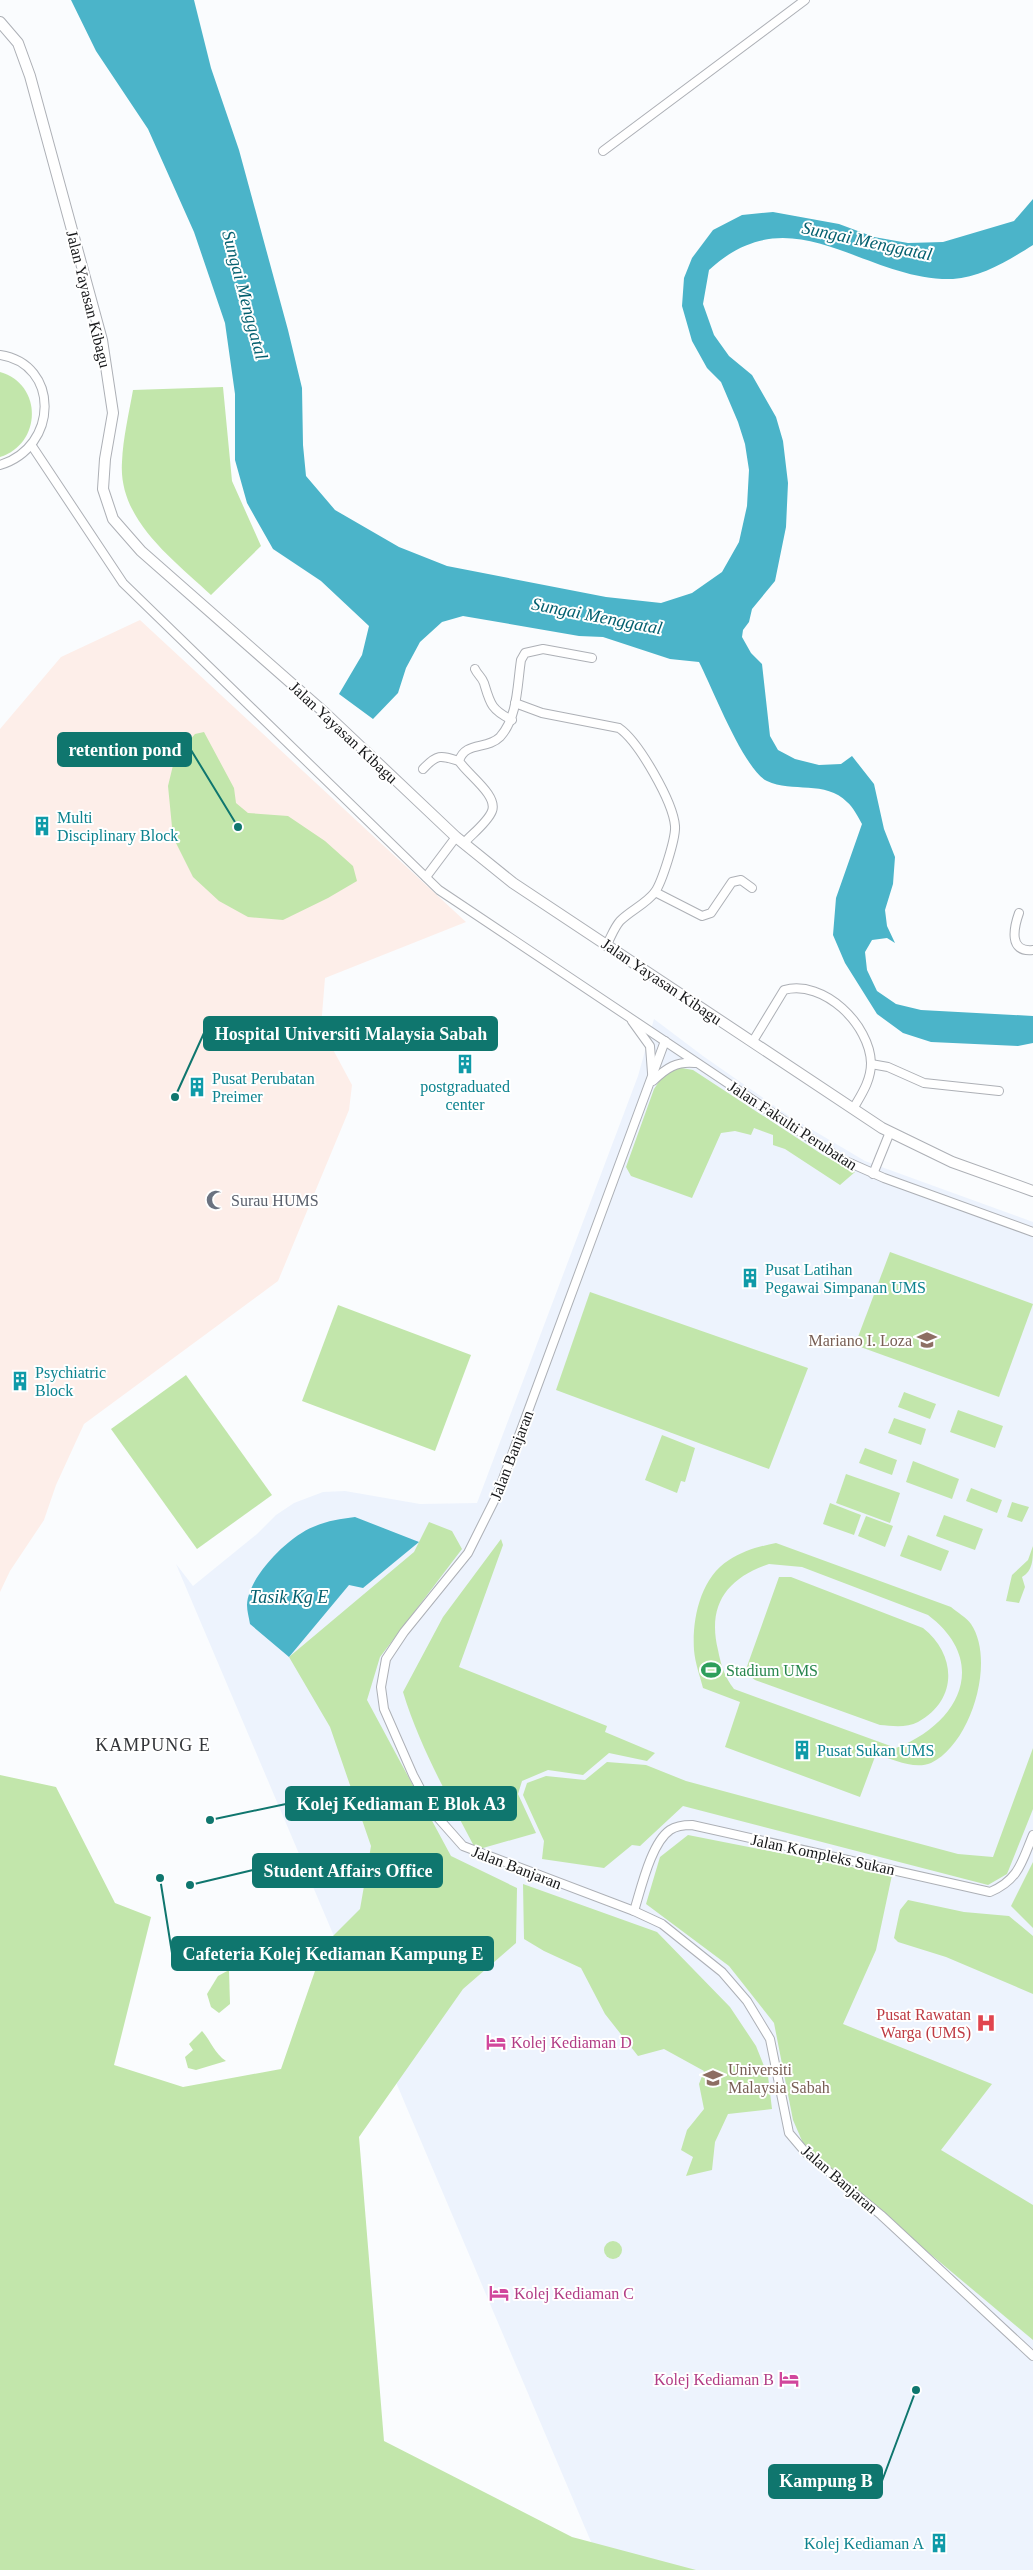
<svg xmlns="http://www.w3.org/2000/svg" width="1033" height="2570" font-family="'Times New Roman',serif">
	<rect width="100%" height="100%" fill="#fafcfe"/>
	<!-- built -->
	<polygon fill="#edf3fd" points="654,1019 703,1056 789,1116 865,1161 1033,1222 1033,2570 603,2570 176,1564 193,1586 257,1534 276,1515 294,1503 323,1492 345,1491 420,1504 477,1503 638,1076"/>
	<!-- medical -->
	<polygon fill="#fdeee9" points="140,620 466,922 325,978 321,1027 352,1085 349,1110 278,1281 84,1424 56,1485 44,1520 10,1571 0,1592 0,729 61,657"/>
	<!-- green -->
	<g fill="#c2e6ab" fill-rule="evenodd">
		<path d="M0,372c43,12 42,72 0,85z"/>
		<path d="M223,387l9,94 29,65 -50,49c-38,-36 -93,-75 -89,-133 1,-24 7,-49 11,-72z"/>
		<polygon points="204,732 234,788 236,803 248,813 288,816 325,841 353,866 357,881 328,898 283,920 248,917 219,901 193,877 173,837 168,786 175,757 195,734"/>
		<polygon points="676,1067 693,1070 823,1155 855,1172 840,1185 785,1149 773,1145 773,1135 754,1128 751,1135 735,1131 721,1133 692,1198 631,1176 626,1167 654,1089 664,1074"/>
		<polygon points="890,1252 1033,1304 999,1397 855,1345"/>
		<polygon points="590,1292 808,1368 769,1469 556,1390"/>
		<polygon points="338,1305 471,1355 435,1451 302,1401"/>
		<polygon points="186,1375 272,1495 197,1549 111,1429"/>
		<polygon points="904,1392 936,1404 930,1419 898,1407"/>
		<polygon points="958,1410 1003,1426 995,1448 950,1432"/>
		<polygon points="894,1418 926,1429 921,1445 888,1433"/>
		<polygon points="662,1435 695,1448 685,1482 681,1481 677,1493 645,1480"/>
		<polygon points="865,1448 897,1460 892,1475 859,1463"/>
		<polygon points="913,1461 959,1479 952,1499 906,1482"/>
		<polygon points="846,1474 900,1493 890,1523 836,1503"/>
		<polygon points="971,1488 1002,1500 997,1513 966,1501"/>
		<polygon points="1012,1502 1029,1507 1022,1522 1007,1517"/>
		<polygon points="830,1503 861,1515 854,1535 823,1524"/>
		<polygon points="944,1515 983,1529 975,1550 936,1536"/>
		<polygon points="866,1516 893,1526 885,1547 858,1536"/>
		<polygon points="429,1522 452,1531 462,1549 380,1657 367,1700 451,1856 517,1888 516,1943 463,1989 359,2137 384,2441 572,2537 696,2570 0,2570 0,1775 56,1787 115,1903 151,1917 114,2065 183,2087 281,2069 324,1945 360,1909 371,1846 330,1727 289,1657 414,1552"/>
		<polygon points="908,1535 949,1551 941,1571 900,1556"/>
		<path d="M501,1539l2,6 -44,122 148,59 -2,6 50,21 -8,8 -38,-8 -26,22 -35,-5 -26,11 -4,13 18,39 -60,17c-27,-52 -56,-102 -73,-158l40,-75z"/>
		<path d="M776,1543l175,64c6,5 16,11 20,17 25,37 0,120 -40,139 -17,7 -39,-4 -55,-9l-16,43 -135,-50 15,-45 -37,-14c-3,-12 -8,-25 -9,-38 -2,-30 6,-72 35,-90 14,-9 31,-14 47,-17zM769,1564l33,3 126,48c62,47 32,108 -32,133l-162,-59c-10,-13 -13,-24 -16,-39 -11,-45 9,-72 51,-86z"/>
		<path d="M1033,1546c0,13 0,25 -11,31l3,10 -6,16 -13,-2 6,-26 16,-15z"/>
		<path d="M779,1577h12l132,51c34,27 35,72 -5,94 -11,6 -26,4 -38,3l-125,-45 -10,-8z"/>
		<polygon points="1033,1748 1033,1809 1007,1874 988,1885 683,1806 640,1846 632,1845 604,1868 542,1859 544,1841 523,1795 527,1783 546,1776 585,1780 607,1762 646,1765 686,1781 958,1854 993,1857"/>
		<polygon points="688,1835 892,1875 876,1950 843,2024 992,2084 941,2150 1033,2205 1033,2340 806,2150 793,2120 774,2023 729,1966 646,1904 660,1857"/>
		<polygon points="1033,1862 1033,1928 1011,1906"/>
		<polygon points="523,1884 657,1932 730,2007 756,2046 768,2076 772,2109 728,2114 715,2142 712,2170 686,2176 693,2157 681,2150 687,2130 704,2109 699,2084 704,2071 664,2049 638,2056 605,2014 581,1968 544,1951 524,1939"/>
		<polygon points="908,1900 964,1912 1009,1916 1033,1936 1033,1994 946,1957 898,1942 894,1938 900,1910"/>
		<polygon points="229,1970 230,2004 219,2013 211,2007 207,1994 218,1976"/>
		<path d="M202,2031c9,10 12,22 24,30l-30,9 -8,-2 -3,-11 8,-7 -4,-6z"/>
		<circle cx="613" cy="2250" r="9"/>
	</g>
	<!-- water -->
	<g fill="#4bb4c9">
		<path d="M71,0h123l17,68 28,82 49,180 14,58 1,57 3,31 29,34 64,37 48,19 159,31 55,6 31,-10 30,-21 17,-30 8,-36 2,-36 -4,-26 -7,-22 -17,-40 -14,-14 -15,-27 -10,-35 2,-28 8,-20 21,-28 29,-15 31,-3 66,12 35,13 34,6 35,-1 71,-21 19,-22v46c-22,14 -52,33 -80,34 -89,3 -160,-87 -244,-9l-6,34 11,31 15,21 23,19 24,42 7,24 5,42 -2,44 -11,54 -23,28 -3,13 -6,8 -1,7 9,16 11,11 8,72 8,14 17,9 24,6 22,-1 11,-8 22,28 10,45 11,28 -2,27 -8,26 2,16 8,17 -8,-5 -15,2 -7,12 2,18 10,21 19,13 25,6 112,6v27l-15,3 -87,-4 -28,-9 -26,-19 -32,-51 -12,-28 3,-37 26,-74c-4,-7 -9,-17 -15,-22 -21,-22 -55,-9 -80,-21 -23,-11 -55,-94 -68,-119l-29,-3 -67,-22 -24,-1 -116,-20 -21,6 -22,20 -14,26 -8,25 -25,26 -34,-25 23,-39 7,-29 -48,-45 -48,-32 -26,-46 -12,-43v-66l-10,-71 -31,-91 -46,-103 -52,-78z"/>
		<path d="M355,1517l64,25 -56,46 -14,-3 -60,72 -39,-33c-1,-6 -3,-13 -3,-19 1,-28 41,-68 66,-78 13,-6 27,-8 42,-10z"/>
	</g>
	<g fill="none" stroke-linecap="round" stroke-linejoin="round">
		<defs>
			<g id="minor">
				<polyline points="603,151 805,0"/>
				<path d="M0,355c60,9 59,92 0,110"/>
				<polyline points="32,446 123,583 439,890 841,1159 884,1178 1033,1232"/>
				<path d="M475,669c2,5 7,8 9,14 6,20 7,27 28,37"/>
				<path d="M515,703l27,10 77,15c20,14 54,74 56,98 1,12 -13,56 -20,66 -9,12 -24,18 -35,29 -6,7 -9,16 -13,23"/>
				<path d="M423,769c14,-15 17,-14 36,-8"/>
				<path d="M464,843c8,-9 24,-21 28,-32 6,-16 -24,-36 -33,-50 6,-20 28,-11 41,-24 18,-20 17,-51 21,-77l4,-7 18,-4 49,9"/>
				<polyline points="426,877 456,837"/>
				<polyline points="655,892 702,916 711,913 732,882 741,880 752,888"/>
				<path d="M1019,913c-5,14 -11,40 14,37"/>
				<polyline points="632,1021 650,1046 652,1073"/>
				<polyline points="665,1041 497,1495 468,1553 404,1632 386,1659 381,1687 384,1709 413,1775 432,1811 463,1846 634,1911 662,1924 722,1972 747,2001 770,2039 789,2133 806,2153 881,2215 1033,2356"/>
				<path d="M753,1041l31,-51c40,-11 86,35 87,73 0,18 -10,32 -18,46"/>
				<polyline points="871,1064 888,1067 924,1083 999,1091"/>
				<path d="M653,1081c13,-13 24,-20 42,-18"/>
				<polyline points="873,1174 890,1132"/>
				<path d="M634,1911c7,-22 17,-68 36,-81 6,-4 14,-5 22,-5l298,67c29,-12 32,-31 43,-57"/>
			</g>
			<polyline id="tertiary" points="0,22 18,43 30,76 102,340 113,413 105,459 103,489 113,519 141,551 324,712 456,837 513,883 882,1128 952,1162 1033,1191"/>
		</defs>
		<!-- minor casing -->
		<use href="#minor" stroke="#adb0b6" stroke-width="10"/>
		<!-- tertiary casing -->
		<use href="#tertiary" stroke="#adb0b6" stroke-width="12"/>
		<!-- minor -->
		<use href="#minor" stroke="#fff" stroke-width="8"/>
		<!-- tertiary -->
		<use href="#tertiary" stroke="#fff" stroke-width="10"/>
	</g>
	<!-- icons -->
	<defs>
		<symbol id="building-bare" viewBox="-9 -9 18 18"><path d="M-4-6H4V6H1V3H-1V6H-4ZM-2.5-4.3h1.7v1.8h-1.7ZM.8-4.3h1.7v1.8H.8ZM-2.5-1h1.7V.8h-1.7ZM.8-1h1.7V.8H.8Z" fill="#0f9aa8" stroke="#fff" stroke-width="2.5" paint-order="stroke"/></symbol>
		<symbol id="mosque-bare" viewBox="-9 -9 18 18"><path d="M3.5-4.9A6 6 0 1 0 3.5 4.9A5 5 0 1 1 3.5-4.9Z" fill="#6b7280" stroke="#fff" stroke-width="2.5" paint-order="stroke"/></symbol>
		<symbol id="school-bare" viewBox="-9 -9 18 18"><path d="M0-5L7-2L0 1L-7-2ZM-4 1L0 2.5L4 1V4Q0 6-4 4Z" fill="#8d6e63" stroke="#fff" stroke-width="2.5" paint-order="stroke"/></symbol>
		<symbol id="stadium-bare" viewBox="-9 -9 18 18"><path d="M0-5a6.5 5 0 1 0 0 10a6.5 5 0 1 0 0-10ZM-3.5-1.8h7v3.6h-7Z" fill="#2e9e5b" stroke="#fff" stroke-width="2.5" paint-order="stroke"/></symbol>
		<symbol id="hospital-bare" viewBox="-9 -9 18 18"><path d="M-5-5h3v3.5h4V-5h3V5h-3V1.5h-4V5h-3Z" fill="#e0444e" stroke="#fff" stroke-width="2.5" paint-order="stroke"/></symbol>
		<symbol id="hotel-bare" viewBox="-9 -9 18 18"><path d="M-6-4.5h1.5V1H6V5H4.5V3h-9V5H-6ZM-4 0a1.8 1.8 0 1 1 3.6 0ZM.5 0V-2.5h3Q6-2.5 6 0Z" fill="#d1479c" stroke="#fff" stroke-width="2.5" paint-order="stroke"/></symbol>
		<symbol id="university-bare" viewBox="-9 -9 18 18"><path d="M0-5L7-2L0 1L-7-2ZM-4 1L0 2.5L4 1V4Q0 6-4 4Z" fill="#8d6e63" stroke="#fff" stroke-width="2.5" paint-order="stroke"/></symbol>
	</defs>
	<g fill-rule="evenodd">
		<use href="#building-bare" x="28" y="812" width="28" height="28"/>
		<use href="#building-bare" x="451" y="1050" width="28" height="28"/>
		<use href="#building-bare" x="183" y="1073" width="28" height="28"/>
		<use href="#mosque-bare" x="202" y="1186" width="28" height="28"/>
		<use href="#building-bare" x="736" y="1264" width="28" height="28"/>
		<use href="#school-bare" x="913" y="1326" width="28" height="28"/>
		<use href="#building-bare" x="6" y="1367" width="28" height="28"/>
		<use href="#stadium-bare" x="697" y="1656" width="28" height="28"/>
		<use href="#building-bare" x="788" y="1736" width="28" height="28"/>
		<use href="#hospital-bare" x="972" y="2009" width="28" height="28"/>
		<use href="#hotel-bare" x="482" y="2028" width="28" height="28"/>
		<use href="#university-bare" x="699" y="2064" width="28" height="28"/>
		<use href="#hotel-bare" x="485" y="2279" width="28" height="28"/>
		<use href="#hotel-bare" x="775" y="2365" width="28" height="28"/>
		<use href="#building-bare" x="925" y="2529" width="28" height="28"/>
	</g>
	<g text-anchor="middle" stroke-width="4" stroke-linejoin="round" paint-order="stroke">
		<!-- street labels -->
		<g font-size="16" fill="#161719" stroke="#fff">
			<text transform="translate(89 299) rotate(76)" y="6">Jalan Yayasan Kibagu</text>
			<text transform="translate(344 732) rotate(43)" y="6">Jalan Yayasan Kibagu</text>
			<text transform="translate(662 981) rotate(34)" y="6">Jalan Yayasan Kibagu</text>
			<text transform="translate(793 1125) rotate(33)" y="6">Jalan Fakulti Perubatan</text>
			<text transform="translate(511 1455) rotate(-69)" y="6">Jalan Banjaran</text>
			<text transform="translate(823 1854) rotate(12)" y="6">Jalan Kompleks Sukan</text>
			<text transform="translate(517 1867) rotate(21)" y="6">Jalan Banjaran</text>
			<text transform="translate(840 2179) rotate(41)" y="6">Jalan Banjaran</text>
		</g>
		<!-- culture labels -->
		<g font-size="16" fill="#0d838f" stroke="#fff" text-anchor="start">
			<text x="57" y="823">Multi<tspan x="57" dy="18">Disciplinary Block</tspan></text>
			<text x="212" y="1084">Pusat Perubatan<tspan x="212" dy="18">Preimer</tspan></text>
			<text x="465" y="1092" text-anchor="middle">postgraduated<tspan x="465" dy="18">center</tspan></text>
			<text x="765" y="1275">Pusat Latihan<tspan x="765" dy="18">Pegawai Simpanan UMS</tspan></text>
			<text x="35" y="1378">Psychiatric<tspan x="35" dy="18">Block</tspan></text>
			<text x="817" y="1756">Pusat Sukan UMS</text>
			<text x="924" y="2549" text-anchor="end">Kolej Kediaman A</text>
		</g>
		<!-- worship labels -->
		<g font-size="16" fill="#5b616d" stroke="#fff" text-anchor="start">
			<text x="231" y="1206">Surau HUMS</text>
		</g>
		<!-- education labels -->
		<g font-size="16" fill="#785e54" stroke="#fff" text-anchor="end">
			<text x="912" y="1346">Mariano I. Loza</text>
			<text x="728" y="2075" text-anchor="start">Universiti<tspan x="728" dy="18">Malaysia Sabah</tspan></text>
		</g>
		<!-- leisure labels -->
		<g font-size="16" fill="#27864d" stroke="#fff" text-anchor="start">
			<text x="726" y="1676">Stadium UMS</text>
		</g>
		<!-- health labels -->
		<g font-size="16" fill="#be3a42" stroke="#fff" text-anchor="end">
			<text x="971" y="2020">Pusat Rawatan<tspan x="971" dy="18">Warga (UMS)</tspan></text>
		</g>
		<!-- hotel labels -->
		<g font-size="16" fill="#b23c85" stroke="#fff" text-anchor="start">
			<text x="511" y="2048">Kolej Kediaman D</text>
			<text x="514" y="2299">Kolej Kediaman C</text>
			<text x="774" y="2385" text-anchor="end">Kolej Kediaman B</text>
		</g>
		<!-- water labels -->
		<g font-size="18" font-style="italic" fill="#04606f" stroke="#fff">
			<text transform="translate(867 241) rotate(12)" y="6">Sungai Menggatal</text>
			<text transform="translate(245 295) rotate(75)" y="6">Sungai Menggatal</text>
			<text transform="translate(597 616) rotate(11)" y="6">Sungai Menggatal</text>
			<text x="289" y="1603">Tasik Kg E</text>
		</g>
		<!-- neighbourhood labels -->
		<g font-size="18" letter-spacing="1" fill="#323539" stroke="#fff">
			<text x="153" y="1751">KAMPUNG E</text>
		</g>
	</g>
	<!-- callouts -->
	<path fill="none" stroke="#0f766e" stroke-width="2" d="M238 827L191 750M175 1097L204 1033M210 1820L286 1804M190 1885L253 1870M160 1878L172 1953M916 2390L882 2481"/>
	<g fill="#0f766e" stroke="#fff" stroke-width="2">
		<circle cx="238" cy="827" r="5"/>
		<circle cx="175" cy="1097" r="5"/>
		<circle cx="210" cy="1820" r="5"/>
		<circle cx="190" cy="1885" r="5"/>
		<circle cx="160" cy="1878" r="5"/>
		<circle cx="916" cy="2390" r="5"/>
	</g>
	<g fill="#0f766e" stroke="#0f766e" stroke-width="2">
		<rect x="58" y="733" width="133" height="33" rx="5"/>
		<rect x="204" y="1017" width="293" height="33" rx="5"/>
		<rect x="286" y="1787" width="230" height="33" rx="5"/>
		<rect x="253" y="1854" width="189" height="33" rx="5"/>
		<rect x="172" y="1937" width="321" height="33" rx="5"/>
		<rect x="769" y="2465" width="113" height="33" rx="5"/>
	</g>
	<g font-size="18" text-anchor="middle" font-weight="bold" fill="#fff">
		<text x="125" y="756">retention pond</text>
		<text x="351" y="1040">Hospital Universiti Malaysia Sabah</text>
		<text x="401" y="1810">Kolej Kediaman E Blok A3</text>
		<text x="348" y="1877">Student Affairs Office</text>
		<text x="333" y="1960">Cafeteria Kolej Kediaman Kampung E</text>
		<text x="826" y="2487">Kampung B</text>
	</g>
</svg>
